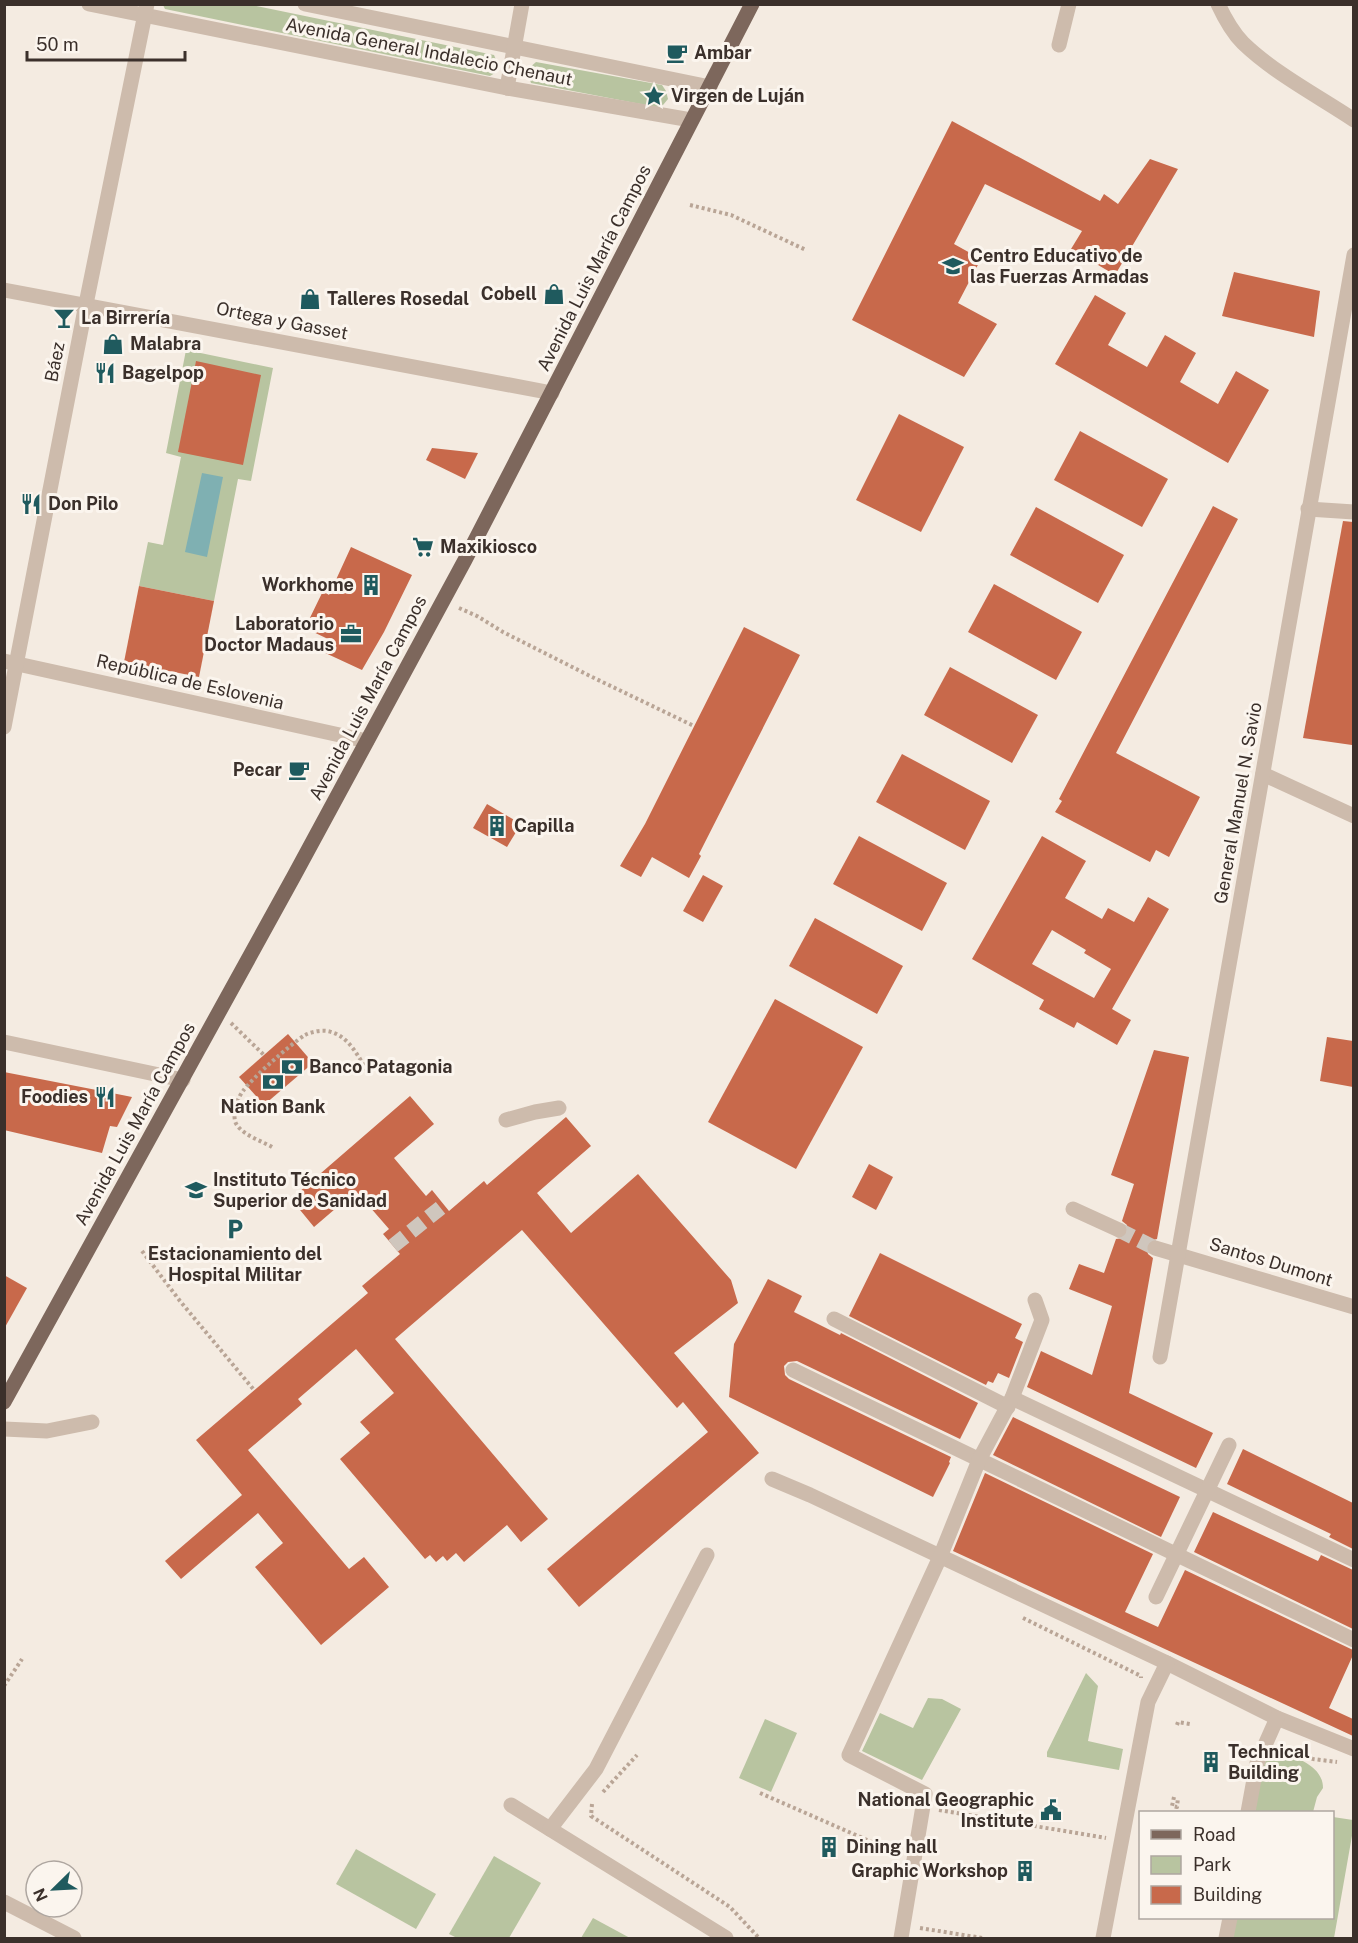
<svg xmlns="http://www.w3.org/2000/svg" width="1358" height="1943" font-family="'Public Sans',sans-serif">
	<rect width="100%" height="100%" fill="#f4ebe1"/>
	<!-- green -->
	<g fill="#b8c4a0">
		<polygon points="163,5 251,5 494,55 499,67 495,73 490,76 165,9"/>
		<polygon points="536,62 662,85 666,91 668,99 663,105 656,107 531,83 527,70"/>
		<polygon points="186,350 273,368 251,481 238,479 214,601 139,586 148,542 163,545 181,457 166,453"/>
		<polygon points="1086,1673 1098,1686 1088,1741 1123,1749 1119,1770 1047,1757 1047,1752"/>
		<polygon points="928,1698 942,1699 961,1709 922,1780 862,1751 880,1713 913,1728"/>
		<polygon points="765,1719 797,1733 771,1792 739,1778"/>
		<path d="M1278,1750c17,8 45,15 45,38l-6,9 -4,15h-58c3,-20 2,-52 23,-62z"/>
		<polygon points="1333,1817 1353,1820 1353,1830 1334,1938 1232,1938 1236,1918 1332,1918"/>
		<polygon points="356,1849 436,1894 416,1929 336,1884"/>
		<polygon points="494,1856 541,1883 509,1938 457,1938 449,1934"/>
		<polygon points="593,1918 630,1938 581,1938"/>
	</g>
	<!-- water -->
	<polygon fill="#7fb0b2" points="202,473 223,477 207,557 185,552"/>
	<!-- building -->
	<g fill="#c8694b" fill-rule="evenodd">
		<polygon points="952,121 1100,201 1104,194 1118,204 1150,159 1178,169 1115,275 1071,249 1082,231 985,184 954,244 981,259 958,303 997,324 964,377 852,320"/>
		<polygon points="1234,272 1320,291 1314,337 1222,316"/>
		<polygon points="1095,295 1126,313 1108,345 1147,367 1165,335 1196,353 1180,382 1218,404 1236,371 1269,390 1228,463 1055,364"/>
		<polygon points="196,361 261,375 243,465 178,452"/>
		<polygon points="899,414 964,447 921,532 856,500"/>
		<polygon points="1080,431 1168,479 1142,527 1054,480"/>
		<polygon points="432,448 478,453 465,479 426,460"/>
		<polygon points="1213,506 1238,519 1116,753 1200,797 1169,857 1156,850 1150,862 1055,812 1062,801 1059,799"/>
		<polygon points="1036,507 1124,555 1098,603 1010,555"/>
		<polygon points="1343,521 1353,522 1352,745 1303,738"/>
		<polygon points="351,547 412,575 384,632 362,670 321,651 328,639 305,628 323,591 329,595"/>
		<polygon points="994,584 1082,632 1056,680 968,632"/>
		<polygon points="139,586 214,601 199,677 124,662"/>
		<polygon points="744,627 800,655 699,854 701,856 689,878 652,857 641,877 620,866 645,824"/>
		<polygon points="950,667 1038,715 1012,763 924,715"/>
		<polygon points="902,754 990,801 965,850 876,802"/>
		<polygon points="487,804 521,824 507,847 473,828"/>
		<polygon points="859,836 947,883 922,931 833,884"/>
		<path d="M1042,836l44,25 -21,37 37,21 6,-11 26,14 14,-25 21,12 -57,100 19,11 -14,25 -40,-23 -3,6 -35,-19 5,-9 -72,-41zM1052,930l34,20 -2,3 27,16 -17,29 -62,-34z"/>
		<polygon points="703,875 723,886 703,922 683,911"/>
		<polygon points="815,918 903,966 877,1014 789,966"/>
		<polygon points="775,999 863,1047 796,1169 708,1122"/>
		<polygon points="288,1034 313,1063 264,1105 239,1077"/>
		<polygon points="1327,1037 1353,1041 1353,1087 1320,1081"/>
		<polygon points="1154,1050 1189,1057 1157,1239 1149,1241 1146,1246 1148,1254 1153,1258 1129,1393 1213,1433 1196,1468 1027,1387 1041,1351 1092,1375 1112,1306 1069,1289 1079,1264 1104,1273 1116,1239 1124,1238 1128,1233 1127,1225 1122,1221 1134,1184 1111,1175"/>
		<polygon points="4,1072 117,1094 132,1097 117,1127 110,1126 102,1153 4,1130"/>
		<polygon points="410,1096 434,1124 394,1158 426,1196 432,1190 449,1211 484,1181 487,1185 566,1117 591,1146 537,1193 571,1233 638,1174 731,1280 738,1303 674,1353 759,1453 579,1607 547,1569 708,1432 683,1402 677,1408 522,1230 395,1339 548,1519 521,1542 507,1525 464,1562 456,1553 447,1561 443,1556 436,1562 430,1555 425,1559 340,1459 370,1433 360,1422 394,1393 356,1349 298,1399 302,1404 248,1450 349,1569 364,1557 389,1587 321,1645 255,1567 283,1543 258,1513 181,1579 165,1561 242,1495 196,1440 368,1293 362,1286 400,1254 383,1234 389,1229 356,1191 314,1227 291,1199"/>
		<polygon points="869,1164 893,1177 876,1210 852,1197"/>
		<polygon points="880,1253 1022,1324 1015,1338 1023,1342 1009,1378 998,1373 993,1383 988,1381 986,1385 849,1316"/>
		<polygon points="4,1275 27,1288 4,1329"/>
		<polygon points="768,1279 802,1296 794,1312 840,1335 841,1333 978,1403 960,1439 797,1361 788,1362 784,1366 785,1375 789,1379 951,1457 949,1462 950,1463 933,1497 729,1397 734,1344"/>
		<polygon points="1013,1417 1180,1497 1161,1537 993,1455"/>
		<polygon points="1243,1449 1353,1503 1353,1549 1329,1537 1331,1534 1227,1484"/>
		<polygon points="985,1473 1153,1554 1125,1612 1158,1627 1185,1570 1353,1650 1353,1655 1329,1708 1353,1719 1353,1736 953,1551"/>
		<polygon points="1213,1512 1318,1561 1321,1555 1353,1570 1353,1629 1194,1552"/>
	</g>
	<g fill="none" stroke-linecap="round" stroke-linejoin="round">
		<!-- minor-tunnel -->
		<g stroke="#cfc6bd" stroke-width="15" stroke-dasharray="15 8" stroke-linecap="butt">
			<polyline points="1119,1230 1155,1248"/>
			<polyline points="393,1246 444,1205"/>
		</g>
		<!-- path -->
		<g stroke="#b9a596" stroke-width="4" stroke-dasharray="3 3" stroke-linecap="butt">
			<polyline points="690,205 731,215 806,250"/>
			<polyline points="459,608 477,616 503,632 592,677 694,726"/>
			<polyline points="231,1023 264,1055"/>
			<path d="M272,1147c-10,-6 -33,-13 -37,-26 -2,-10 2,-22 8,-30 8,-12 49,-48 62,-56 6,-3 15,-5 22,-4 22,4 30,24 41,41"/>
			<polyline points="142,1251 180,1301 254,1390"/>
			<polyline points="1023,1618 1141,1676 1141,1678"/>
			<polyline points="4,1686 22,1659"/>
			<polyline points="1177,1725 1178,1722 1190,1724"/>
			<polyline points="1284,1747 1313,1759 1337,1762"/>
			<polyline points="603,1792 637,1755"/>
			<polyline points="760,1793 899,1854"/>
			<polyline points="1174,1797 1172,1806 1177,1807 1178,1798"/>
			<polyline points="592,1804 591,1816 730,1907 759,1938"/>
			<polyline points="939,1810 1106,1838"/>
			<polyline points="920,1928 982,1938"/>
		</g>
		<!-- minor -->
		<g stroke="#cdbbac" stroke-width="15">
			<polyline points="89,4 507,88 691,120"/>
			<polyline points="305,4 710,87"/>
			<path d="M1218,4c7,15 14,28 25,39 31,30 75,53 111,77"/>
			<polyline points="1059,45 1069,4"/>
			<polyline points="507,88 522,4"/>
			<polyline points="4,290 552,393"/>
			<polyline points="1308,509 1354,512"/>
			<polyline points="4,661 367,741"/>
			<polyline points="4,727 86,304 147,4"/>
			<polyline points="1263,774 1354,816"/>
			<polyline points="4,1042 183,1080"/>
			<polyline points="506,1120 535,1112 559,1108"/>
			<polyline points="1073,1209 1119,1230"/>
			<polyline points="1155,1248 1354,1307"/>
			<polyline points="834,1319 1008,1407"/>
			<polyline points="1160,1357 1354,255"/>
			<polyline points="793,1370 1354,1640"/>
			<polyline points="1012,1398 1354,1560"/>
			<polyline points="4,1429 47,1431 92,1422"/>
			<polyline points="772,1479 810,1495 1167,1663 1277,1718 1354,1749"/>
			<polyline points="1156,1597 1229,1445"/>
			<polyline points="511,1805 726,1938"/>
			<polyline points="1248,1812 1257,1763 1277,1718"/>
			<polyline points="550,1829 596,1769 707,1555"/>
			<polyline points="4,1902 74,1938"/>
			<polyline points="901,1938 925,1794 849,1755 940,1557 979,1460 1012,1398 1042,1320 1035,1300"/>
			<polyline points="1103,1938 1148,1702 1167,1663"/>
			<polyline points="1226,1938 1230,1918"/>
		</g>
		<!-- major -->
		<polyline stroke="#7d675c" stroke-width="15" points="4,1402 294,876 465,560 752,4"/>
	</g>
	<!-- icons -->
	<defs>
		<symbol id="cafe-bare" viewBox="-9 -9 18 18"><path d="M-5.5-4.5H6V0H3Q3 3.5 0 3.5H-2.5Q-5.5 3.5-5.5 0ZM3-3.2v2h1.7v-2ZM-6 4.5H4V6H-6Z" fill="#1f5a5e" stroke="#fbf5ee" stroke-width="2.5" paint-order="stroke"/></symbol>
		<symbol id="sight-bare" viewBox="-9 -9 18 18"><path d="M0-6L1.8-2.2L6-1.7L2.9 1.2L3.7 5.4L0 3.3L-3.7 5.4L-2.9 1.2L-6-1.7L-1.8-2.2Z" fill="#1f5a5e" stroke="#fbf5ee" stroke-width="2.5" paint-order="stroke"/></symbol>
		<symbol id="university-bare" viewBox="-9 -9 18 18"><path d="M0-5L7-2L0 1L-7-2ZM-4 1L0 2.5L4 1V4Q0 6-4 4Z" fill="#1f5a5e" stroke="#fbf5ee" stroke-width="2.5" paint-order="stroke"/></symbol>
		<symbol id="shop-bare" viewBox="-9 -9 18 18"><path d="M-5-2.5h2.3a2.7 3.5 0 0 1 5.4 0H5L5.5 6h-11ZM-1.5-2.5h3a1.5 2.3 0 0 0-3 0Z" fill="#1f5a5e" stroke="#fbf5ee" stroke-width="2.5" paint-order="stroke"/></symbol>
		<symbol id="bar-bare" viewBox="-9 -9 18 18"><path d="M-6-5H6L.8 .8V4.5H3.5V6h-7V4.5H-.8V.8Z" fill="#1f5a5e" stroke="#fbf5ee" stroke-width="2.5" paint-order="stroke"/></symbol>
		<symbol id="restaurant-bare" viewBox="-9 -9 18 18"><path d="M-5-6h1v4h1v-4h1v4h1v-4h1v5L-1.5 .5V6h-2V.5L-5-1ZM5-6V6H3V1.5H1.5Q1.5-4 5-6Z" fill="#1f5a5e" stroke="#fbf5ee" stroke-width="2.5" paint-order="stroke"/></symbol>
		<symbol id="supermarket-bare" viewBox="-9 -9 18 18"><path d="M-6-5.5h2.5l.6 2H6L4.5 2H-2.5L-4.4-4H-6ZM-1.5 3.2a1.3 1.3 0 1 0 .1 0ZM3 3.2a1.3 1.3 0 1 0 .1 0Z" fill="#1f5a5e" stroke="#fbf5ee" stroke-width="2.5" paint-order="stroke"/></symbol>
		<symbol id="building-bare" viewBox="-9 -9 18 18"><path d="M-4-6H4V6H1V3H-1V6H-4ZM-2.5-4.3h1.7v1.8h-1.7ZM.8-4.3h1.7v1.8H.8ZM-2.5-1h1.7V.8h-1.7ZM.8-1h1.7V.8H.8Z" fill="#1f5a5e" stroke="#fbf5ee" stroke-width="2.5" paint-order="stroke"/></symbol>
		<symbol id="office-bare" viewBox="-9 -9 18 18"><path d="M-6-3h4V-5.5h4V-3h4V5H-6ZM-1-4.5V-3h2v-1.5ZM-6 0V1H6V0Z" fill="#1f5a5e" stroke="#fbf5ee" stroke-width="2.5" paint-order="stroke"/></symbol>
		<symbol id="bank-bare" viewBox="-9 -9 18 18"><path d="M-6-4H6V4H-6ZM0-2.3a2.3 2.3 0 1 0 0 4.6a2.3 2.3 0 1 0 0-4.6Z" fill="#1f5a5e" stroke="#fbf5ee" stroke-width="2.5" paint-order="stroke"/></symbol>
		<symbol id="parking-bare" viewBox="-9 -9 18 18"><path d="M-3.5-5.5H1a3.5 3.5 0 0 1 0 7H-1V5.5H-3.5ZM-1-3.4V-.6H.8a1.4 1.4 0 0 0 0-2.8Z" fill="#1f5a5e" stroke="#fbf5ee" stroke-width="2.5" paint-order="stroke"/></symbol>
		<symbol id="civic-bare" viewBox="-9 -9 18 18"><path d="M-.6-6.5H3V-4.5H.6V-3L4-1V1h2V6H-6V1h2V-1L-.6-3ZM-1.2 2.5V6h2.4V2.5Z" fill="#1f5a5e" stroke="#fbf5ee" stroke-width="2.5" paint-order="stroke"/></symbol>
	</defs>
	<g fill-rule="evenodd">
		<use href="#cafe-bare" x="662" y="38" width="30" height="30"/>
		<use href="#sight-bare" x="639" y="81" width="30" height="30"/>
		<use href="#university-bare" x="938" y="251" width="30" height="30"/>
		<use href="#shop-bare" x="539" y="279" width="30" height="30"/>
		<use href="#shop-bare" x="295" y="284" width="30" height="30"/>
		<use href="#bar-bare" x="49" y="303" width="30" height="30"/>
		<use href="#shop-bare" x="98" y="329" width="30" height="30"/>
		<use href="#restaurant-bare" x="90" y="358" width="30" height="30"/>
		<use href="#restaurant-bare" x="16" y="489" width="30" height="30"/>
		<use href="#supermarket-bare" x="408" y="532" width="30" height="30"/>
		<use href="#building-bare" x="356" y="570" width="30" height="30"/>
		<use href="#office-bare" x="336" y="619" width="30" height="30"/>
		<use href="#cafe-bare" x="284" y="755" width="30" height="30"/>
		<use href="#building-bare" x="482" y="811" width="30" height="30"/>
		<use href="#bank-bare" x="277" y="1052" width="30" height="30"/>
		<use href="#bank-bare" x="258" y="1067" width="30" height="30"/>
		<use href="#restaurant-bare" x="90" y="1082" width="30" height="30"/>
		<use href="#university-bare" x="181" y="1175" width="30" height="30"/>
		<use href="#parking-bare" x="220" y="1214" width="30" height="30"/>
		<use href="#building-bare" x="1196" y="1747" width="30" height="30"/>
		<use href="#civic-bare" x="1036" y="1795" width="30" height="30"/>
		<use href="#building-bare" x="814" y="1832" width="30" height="30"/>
		<use href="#building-bare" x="1010" y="1856" width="30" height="30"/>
	</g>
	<g text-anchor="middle" stroke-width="6" stroke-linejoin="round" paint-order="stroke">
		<!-- street labels -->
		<g font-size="18" fill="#3b302b" stroke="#fbf5ee">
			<text transform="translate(429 52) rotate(11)" y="6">Avenida General Indalecio Chenaut</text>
			<text transform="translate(594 268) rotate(-63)" y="6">Avenida Luis María Campos</text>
			<text transform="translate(282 321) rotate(11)" y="6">Ortega y Gasset</text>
			<text transform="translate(55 362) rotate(-79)" y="6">Báez</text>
			<text transform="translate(190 682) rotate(13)" y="6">República de Eslovenia</text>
			<text transform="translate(368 698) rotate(-62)" y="6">Avenida Luis María Campos</text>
			<text transform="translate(1238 803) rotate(-80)" y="6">General Manuel N. Savio</text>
			<text transform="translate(135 1124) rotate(-61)" y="6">Avenida Luis María Campos</text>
			<text transform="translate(1271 1262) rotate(17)" y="6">Santos Dumont</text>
		</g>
		<!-- poi labels -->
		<g font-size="18" font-weight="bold" fill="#3b302b" stroke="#fbf5ee" text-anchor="start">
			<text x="694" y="59">Ambar</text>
			<text x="671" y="102">Virgen de Luján</text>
			<text x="970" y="262">Centro Educativo de<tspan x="970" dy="21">las Fuerzas Armadas</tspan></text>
			<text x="537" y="300" text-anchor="end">Cobell</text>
			<text x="327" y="305">Talleres Rosedal</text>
			<text x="81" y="324">La Birrería</text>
			<text x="130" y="350">Malabra</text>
			<text x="122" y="379">Bagelpop</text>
			<text x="48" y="510">Don Pilo</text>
			<text x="440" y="553">Maxikiosco</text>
			<text x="354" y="591" text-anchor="end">Workhome</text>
			<text x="334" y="630" text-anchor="end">Laboratorio<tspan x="334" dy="21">Doctor Madaus</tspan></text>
			<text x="282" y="776" text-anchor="end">Pecar</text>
			<text x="514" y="832">Capilla</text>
			<text x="309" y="1073">Banco Patagonia</text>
			<text x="88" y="1103" text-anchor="end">Foodies</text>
			<text x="273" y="1113" text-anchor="middle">Nation Bank</text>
			<text x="213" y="1186">Instituto Técnico<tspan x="213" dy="21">Superior de Sanidad</tspan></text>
			<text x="235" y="1260" text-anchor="middle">Estacionamiento del<tspan x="235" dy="21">Hospital Militar</tspan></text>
			<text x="1228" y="1758">Technical<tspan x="1228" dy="21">Building</tspan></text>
			<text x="1034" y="1806" text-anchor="end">National Geographic<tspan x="1034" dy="21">Institute</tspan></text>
			<text x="846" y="1853">Dining hall</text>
			<text x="1008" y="1877" text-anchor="end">Graphic Workshop</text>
		</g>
	</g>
	<!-- border -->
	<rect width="1358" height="1943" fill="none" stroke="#3b302b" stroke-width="12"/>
	<!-- legend -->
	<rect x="1139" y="1811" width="195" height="108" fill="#fbf5ee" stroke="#aea6a0" stroke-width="1.5"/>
	<rect x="1151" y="1830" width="30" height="9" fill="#7d675c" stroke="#aea6a0" stroke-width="1.5"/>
	<text x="1193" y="1841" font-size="18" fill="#3b302b">Road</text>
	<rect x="1151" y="1856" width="30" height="18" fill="#b8c4a0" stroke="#aea6a0" stroke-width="1.5"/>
	<text x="1193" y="1871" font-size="18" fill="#3b302b">Park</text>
	<rect x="1151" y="1886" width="30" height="18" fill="#c8694b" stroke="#aea6a0" stroke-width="1.5"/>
	<text x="1193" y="1901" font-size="18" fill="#3b302b">Building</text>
	<!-- north arrow -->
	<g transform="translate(54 1889) rotate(246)"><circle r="28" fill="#fbf5ee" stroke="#aea6a0" stroke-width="1.5"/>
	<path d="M0-4.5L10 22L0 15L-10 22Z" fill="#1f5a5e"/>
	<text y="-9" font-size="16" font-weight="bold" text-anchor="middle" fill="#3b302b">N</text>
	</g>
	<!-- scale -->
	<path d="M27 51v9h158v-9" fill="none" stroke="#3b302b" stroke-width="3"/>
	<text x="36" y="51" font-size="18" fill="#3b302b" stroke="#fbf5ee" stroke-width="4.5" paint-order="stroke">50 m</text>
</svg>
